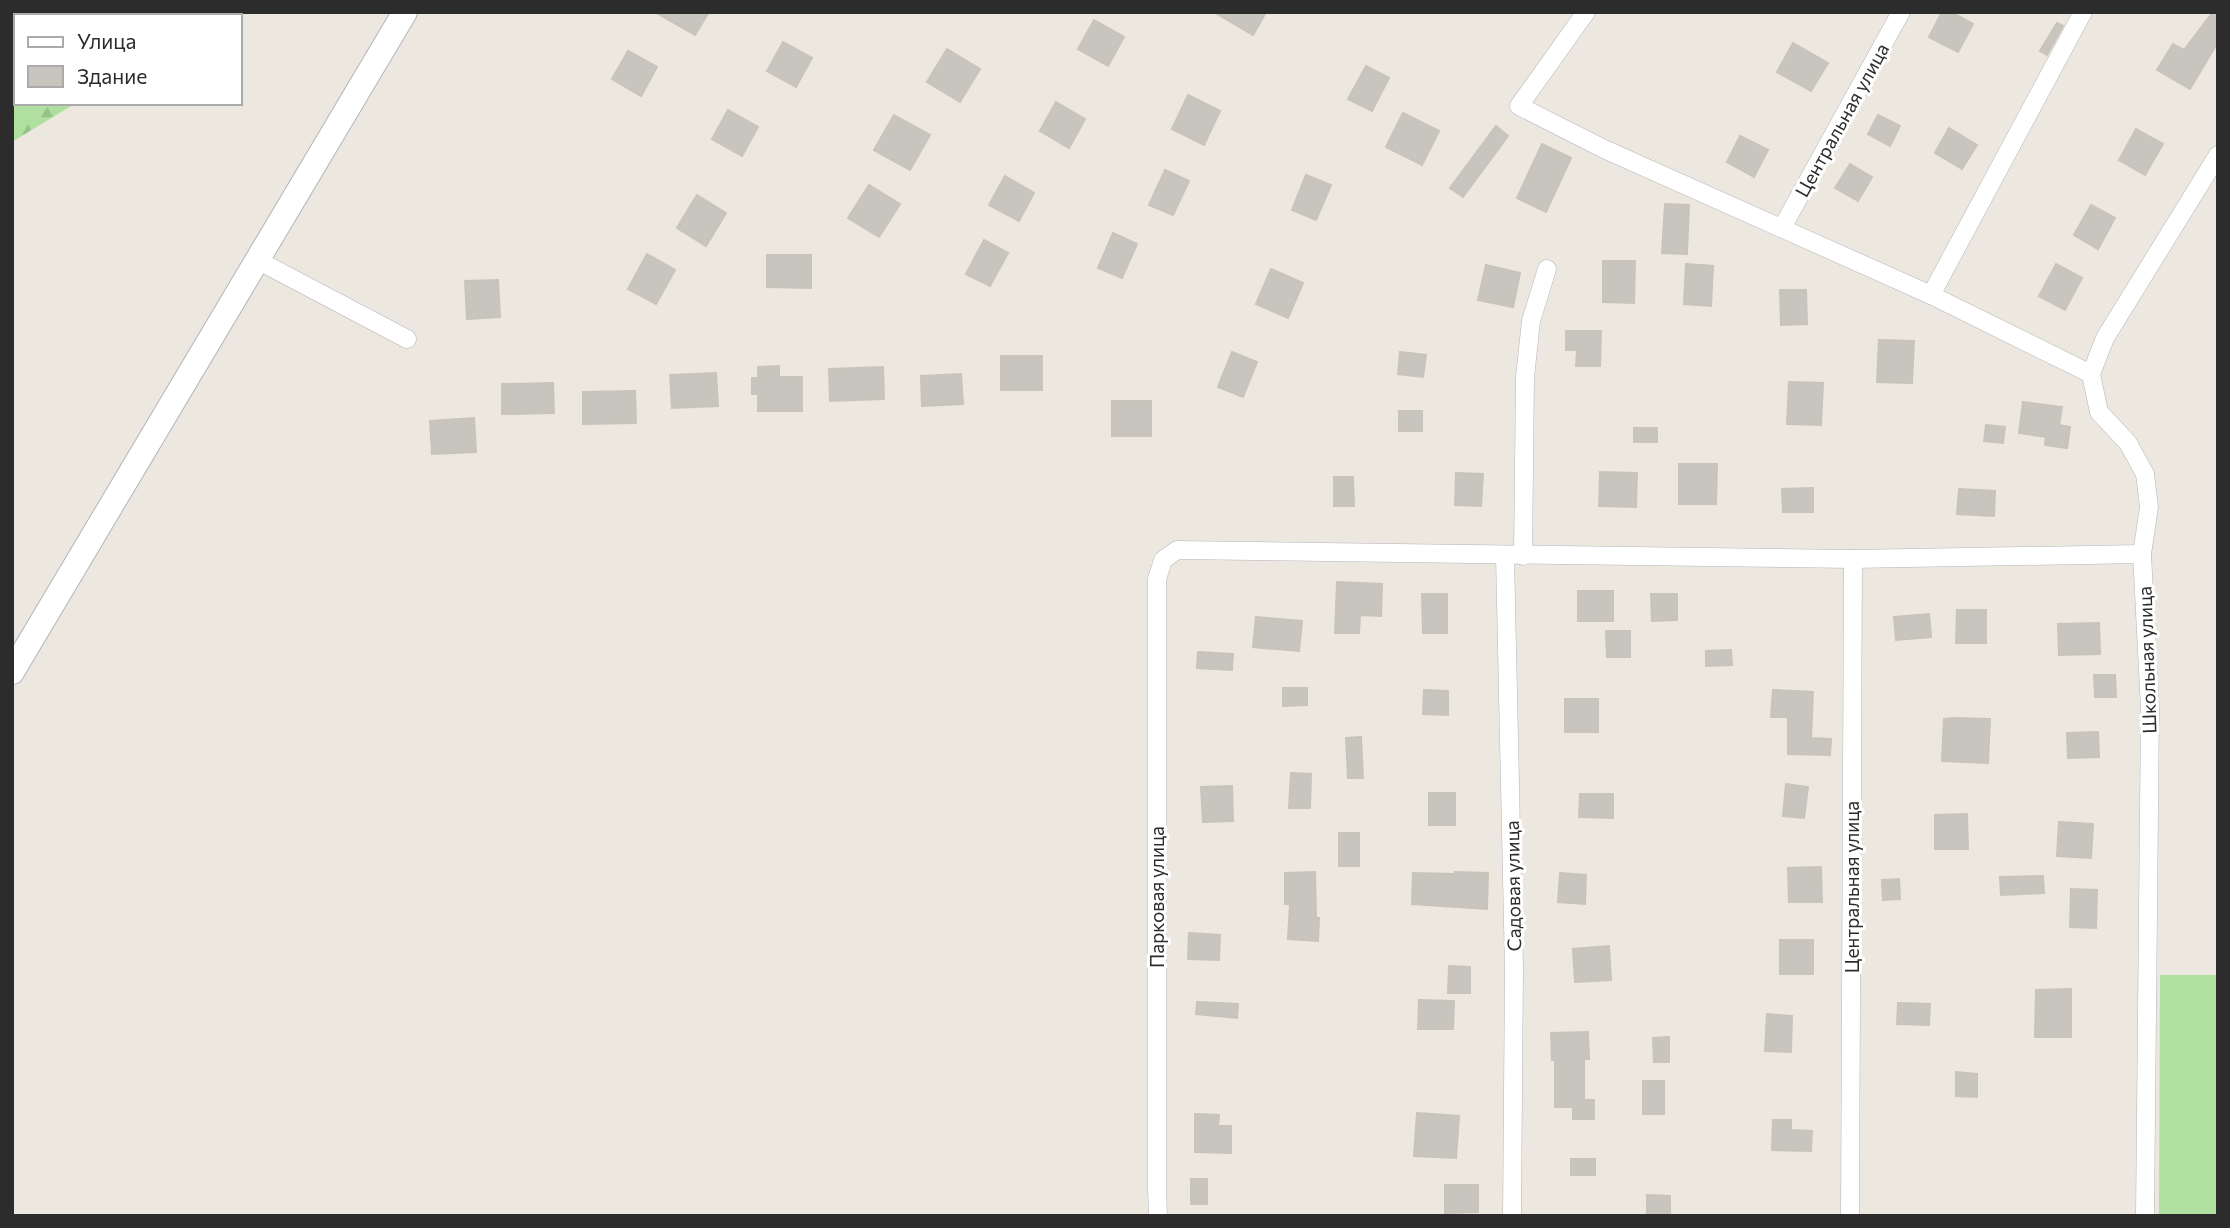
<svg xmlns="http://www.w3.org/2000/svg" width="2230" height="1228" font-family="Commissioner,sans-serif">
	<defs>
		<pattern id="forest-firs" width="22" height="20" patternUnits="userSpaceOnUse" patternTransform="scale(1.75)"><rect width="22" height="20" fill="#b0e09f"/><path d="M5 1l3.5 6h-7zM16 11l3.5 6h-7z" fill="#98c089"/></pattern>
	</defs>
	<rect width="100%" height="100%" fill="#ede8df"/>
	<!-- grass -->
	<polygon fill="#b0e09f" points="2160,975 2218,975 2218,1216 2159,1216"/>
	<!-- forest -->
	<polygon fill="url(#forest-firs)" points="12,12 217,12 212,16 16,16 16,103 76,103 12,142"/>
	<!-- building -->
	<g fill="#c8c5bf" stroke="#c8c4b9" stroke-width="2">
		<polygon points="655,12 709,12 695,35"/>
		<polygon points="1214,12 1266,12 1253,35"/>
		<polygon points="1942,12 1951,12 1973,24 1958,52 1929,37"/>
		<polygon points="2213,12 2218,12 2218,42 2190,89 2157,70 2173,44 2184,50"/>
		<polygon points="1094,20 1124,37 1108,66 1078,49"/>
		<polygon points="2057,23 2063,26 2047,55 2040,51"/>
		<polygon points="783,42 812,58 796,87 767,71"/>
		<polygon points="1793,43 1828,63 1811,91 1777,72"/>
		<polygon points="947,49 980,69 960,102 927,82"/>
		<polygon points="628,51 657,67 641,96 612,79"/>
		<polygon points="1366,66 1389,78 1372,111 1348,99"/>
		<polygon points="1188,95 1220,111 1204,145 1172,129"/>
		<polygon points="1056,102 1085,119 1069,148 1040,131"/>
		<polygon points="728,110 758,127 742,156 712,139"/>
		<polygon points="1403,113 1439,131 1422,165 1386,147"/>
		<polygon points="894,115 930,135 910,170 874,150"/>
		<polygon points="1878,115 1900,126 1890,146 1868,134"/>
		<polygon points="1496,126 1508,136 1463,197 1450,188"/>
		<polygon points="1949,128 1977,145 1962,169 1935,153"/>
		<polygon points="2136,129 2163,144 2145,175 2119,160"/>
		<polygon points="1740,136 1768,150 1754,177 1727,162"/>
		<polygon points="1542,144 1571,158 1546,212 1517,198"/>
		<polygon points="1850,164 1872,177 1858,201 1835,188"/>
		<polygon points="1165,170 1189,181 1173,215 1149,205"/>
		<polygon points="1306,175 1331,185 1316,220 1292,210"/>
		<polygon points="1005,176 1034,193 1019,221 989,205"/>
		<polygon points="869,185 900,204 879,237 848,218"/>
		<polygon points="697,195 726,213 706,246 677,228"/>
		<polygon points="1665,204 1689,205 1687,254 1662,253"/>
		<polygon points="2091,205 2115,218 2098,249 2074,235"/>
		<polygon points="1113,233 1137,244 1122,278 1098,268"/>
		<polygon points="984,240 1008,253 990,286 966,274"/>
		<polygon points="647,254 675,270 656,304 628,289"/>
		<polygon points="767,255 811,255 811,288 767,287"/>
		<polygon points="1603,261 1635,261 1634,303 1603,302"/>
		<polygon points="1686,264 1713,266 1711,306 1684,304"/>
		<polygon points="2056,264 2082,278 2065,310 2039,296"/>
		<polygon points="1486,265 1520,273 1513,307 1478,300"/>
		<polygon points="1271,269 1303,283 1288,318 1256,304"/>
		<polygon points="498,280 500,317 467,319 465,281"/>
		<polygon points="1780,290 1806,290 1807,324 1781,325"/>
		<polygon points="1566,331 1601,331 1600,366 1576,366 1577,350 1566,350"/>
		<polygon points="1879,340 1914,341 1912,383 1877,382"/>
		<polygon points="1232,352 1257,362 1243,397 1218,387"/>
		<polygon points="1400,352 1426,355 1423,377 1398,374"/>
		<rect x="1001" y="356" width="41" height="34"/>
		<polygon points="779,366 779,377 802,377 802,411 758,411 758,394 752,394 752,378 758,378 758,367"/>
		<polygon points="883,367 884,399 830,401 829,369"/>
		<polygon points="716,373 718,406 672,408 670,375"/>
		<polygon points="961,374 963,404 922,406 921,376"/>
		<polygon points="1789,382 1823,383 1821,425 1787,424"/>
		<polygon points="553,383 554,413 502,414 502,384"/>
		<polygon points="635,391 636,423 583,424 583,392"/>
		<rect x="1112" y="401" width="39" height="35"/>
		<polygon points="2023,402 2062,407 2059,425 2070,427 2067,448 2045,445 2046,437 2019,433"/>
		<rect x="1399" y="411" width="23" height="20"/>
		<polygon points="474,418 476,452 432,454 430,421"/>
		<polygon points="1986,425 2005,427 2003,443 1984,441"/>
		<rect x="1634" y="428" width="23" height="14"/>
		<polygon points="1679,464 1717,464 1716,504 1679,504"/>
		<polygon points="1600,472 1637,473 1636,507 1599,506"/>
		<polygon points="1456,473 1483,474 1481,506 1455,505"/>
		<polygon points="1334,477 1353,477 1354,506 1334,506"/>
		<polygon points="1813,488 1813,512 1783,512 1782,489"/>
		<polygon points="1959,489 1995,491 1994,516 1957,514"/>
		<polygon points="1337,582 1382,584 1381,616 1360,615 1359,633 1335,633"/>
		<rect x="1578" y="591" width="35" height="30"/>
		<polygon points="1422,594 1447,594 1447,633 1423,633"/>
		<polygon points="1651,594 1677,594 1677,620 1652,621"/>
		<polygon points="1957,610 1986,610 1986,643 1956,643"/>
		<polygon points="1929,614 1931,637 1896,640 1894,617"/>
		<polygon points="1256,617 1302,621 1299,651 1253,647"/>
		<polygon points="2099,623 2100,654 2059,655 2058,624"/>
		<polygon points="1606,631 1630,631 1630,657 1607,657"/>
		<polygon points="1731,650 1732,665 1706,666 1706,651"/>
		<polygon points="1198,652 1233,654 1232,670 1197,668"/>
		<polygon points="2094,675 2115,675 2116,697 2095,697"/>
		<polygon points="1283,688 1307,688 1307,705 1283,706"/>
		<polygon points="1424,690 1448,691 1448,715 1423,714"/>
		<polygon points="1773,690 1813,692 1811,738 1831,739 1830,755 1788,754 1788,717 1771,717"/>
		<rect x="1565" y="699" width="33" height="33"/>
		<polygon points="1955,718 1990,719 1988,763 1942,761 1944,719"/>
		<polygon points="2098,732 2099,757 2068,758 2067,733"/>
		<polygon points="1361,737 1363,778 1348,778 1346,738"/>
		<polygon points="1291,773 1311,774 1310,808 1289,808"/>
		<polygon points="1786,784 1808,787 1804,818 1783,816"/>
		<polygon points="1232,786 1233,821 1203,822 1201,787"/>
		<rect x="1429" y="793" width="26" height="32"/>
		<polygon points="1580,794 1613,794 1613,818 1579,817"/>
		<polygon points="1967,814 1968,849 1935,849 1935,815"/>
		<polygon points="2059,822 2093,824 2091,858 2057,856"/>
		<rect x="1339" y="833" width="20" height="33"/>
		<polygon points="1821,867 1822,902 1789,902 1788,868"/>
		<polygon points="1315,872 1316,918 1319,918 1318,941 1288,939 1290,904 1285,904 1285,873"/>
		<polygon points="1455,872 1488,873 1487,909 1412,904 1413,873 1455,874"/>
		<polygon points="1560,873 1586,875 1585,904 1558,902"/>
		<polygon points="2043,876 2044,893 2001,895 2000,877"/>
		<polygon points="1899,879 1900,899 1883,900 1882,880"/>
		<polygon points="2071,889 2097,890 2096,928 2070,927"/>
		<polygon points="1189,933 1220,935 1219,960 1188,959"/>
		<rect x="1780" y="940" width="33" height="34"/>
		<polygon points="1609,946 1611,980 1575,982 1573,949"/>
		<polygon points="1449,966 1470,967 1470,993 1448,993"/>
		<polygon points="2071,989 2071,1037 2035,1037 2036,990"/>
		<polygon points="1419,1000 1454,1001 1453,1029 1418,1029"/>
		<polygon points="1197,1002 1238,1004 1237,1018 1196,1014"/>
		<polygon points="1898,1003 1930,1004 1929,1025 1897,1024"/>
		<polygon points="1767,1014 1792,1016 1791,1052 1765,1051"/>
		<polygon points="1588,1032 1589,1059 1584,1059 1584,1100 1594,1100 1594,1119 1573,1119 1573,1107 1555,1107 1555,1060 1552,1060 1551,1033"/>
		<polygon points="1669,1037 1669,1062 1654,1062 1653,1038"/>
		<polygon points="1956,1072 1977,1074 1977,1097 1956,1096"/>
		<rect x="1643" y="1081" width="21" height="33"/>
		<polygon points="1417,1113 1459,1116 1456,1158 1414,1156"/>
		<polygon points="1195,1114 1219,1115 1218,1126 1231,1126 1231,1153 1195,1152"/>
		<polygon points="1773,1120 1791,1120 1791,1130 1812,1131 1811,1151 1772,1150"/>
		<rect x="1571" y="1159" width="24" height="16"/>
		<rect x="1191" y="1179" width="16" height="25"/>
		<polygon points="1445,1185 1478,1185 1478,1212 1445,1213"/>
		<polygon points="1647,1195 1670,1196 1670,1216 1647,1216"/>
	</g>
	<g fill="none" stroke-linecap="round" stroke-linejoin="round">
		<defs>
			<g id="street">
				<polyline points="1586,12 1519,106 1604,149 1931,295"/>
				<polyline points="2083,12 1931,295 2091,374"/>
				<polyline points="1782,228 1901,12"/>
				<polyline points="257,260 407,339"/>
				<polyline points="1505,556 1514,969 1512,1216"/>
				<polyline points="1523,556 1525,377 1531,321 1547,269"/>
				<polyline points="1158,1216 1157,1190 1157,579 1163,560 1177,550 1853,559 2142,554"/>
				<polyline points="1850,1216 1853,559"/>
				<polyline points="2145,1216 2150,709 2142,554 2149,507 2145,474 2128,443 2099,412 2091,374 2105,338 2218,155"/>
			</g>
			<polyline id="secondary" points="12,672 405,12"/>
		</defs>
		<!-- street casing -->
		<use href="#street" stroke="#b3b4be" stroke-width="19"/>
		<!-- secondary casing -->
		<use href="#secondary" stroke="#b3b4be" stroke-width="26"/>
		<!-- street -->
		<use href="#street" stroke="#fff" stroke-width="18"/>
		<!-- secondary -->
		<use href="#secondary" stroke="#fff" stroke-width="24"/>
	</g>
	<g text-anchor="middle" stroke-width="6" stroke-linejoin="round" paint-order="stroke">
		<!-- street labels -->
		<g font-size="19" fill="#2c2c2c" stroke="#fff">
			<text transform="translate(1842 120) rotate(-61)" y="7">Центральная улица</text>
			<text transform="translate(2147 660) rotate(-92)" y="7">Школьная улица</text>
			<text transform="translate(1513 886) rotate(-91)" y="7">Садовая улица</text>
			<text transform="translate(1852 887) rotate(-90)" y="7">Центральная улица</text>
			<text transform="translate(1157 897) rotate(-90)" y="7">Парковая улица</text>
		</g>
	</g>
	<!-- border -->
	<rect width="2230" height="1228" fill="none" stroke="#2c2c2c" stroke-width="28"/>
	<!-- legend -->
	<rect x="14" y="14" width="228" height="91" fill="#ffffff" stroke="#ababab" stroke-width="2"/>
	<rect x="28" y="37" width="35" height="10" fill="#ffffff" stroke="#ababab" stroke-width="2"/>
	<text x="77" y="49" font-size="21" fill="#2c2c2c">Улица</text>
	<rect x="28" y="66" width="35" height="21" fill="#c8c5bf" stroke="#ababab" stroke-width="2"/>
	<text x="77" y="84" font-size="21" fill="#2c2c2c">Здание</text>
</svg>
